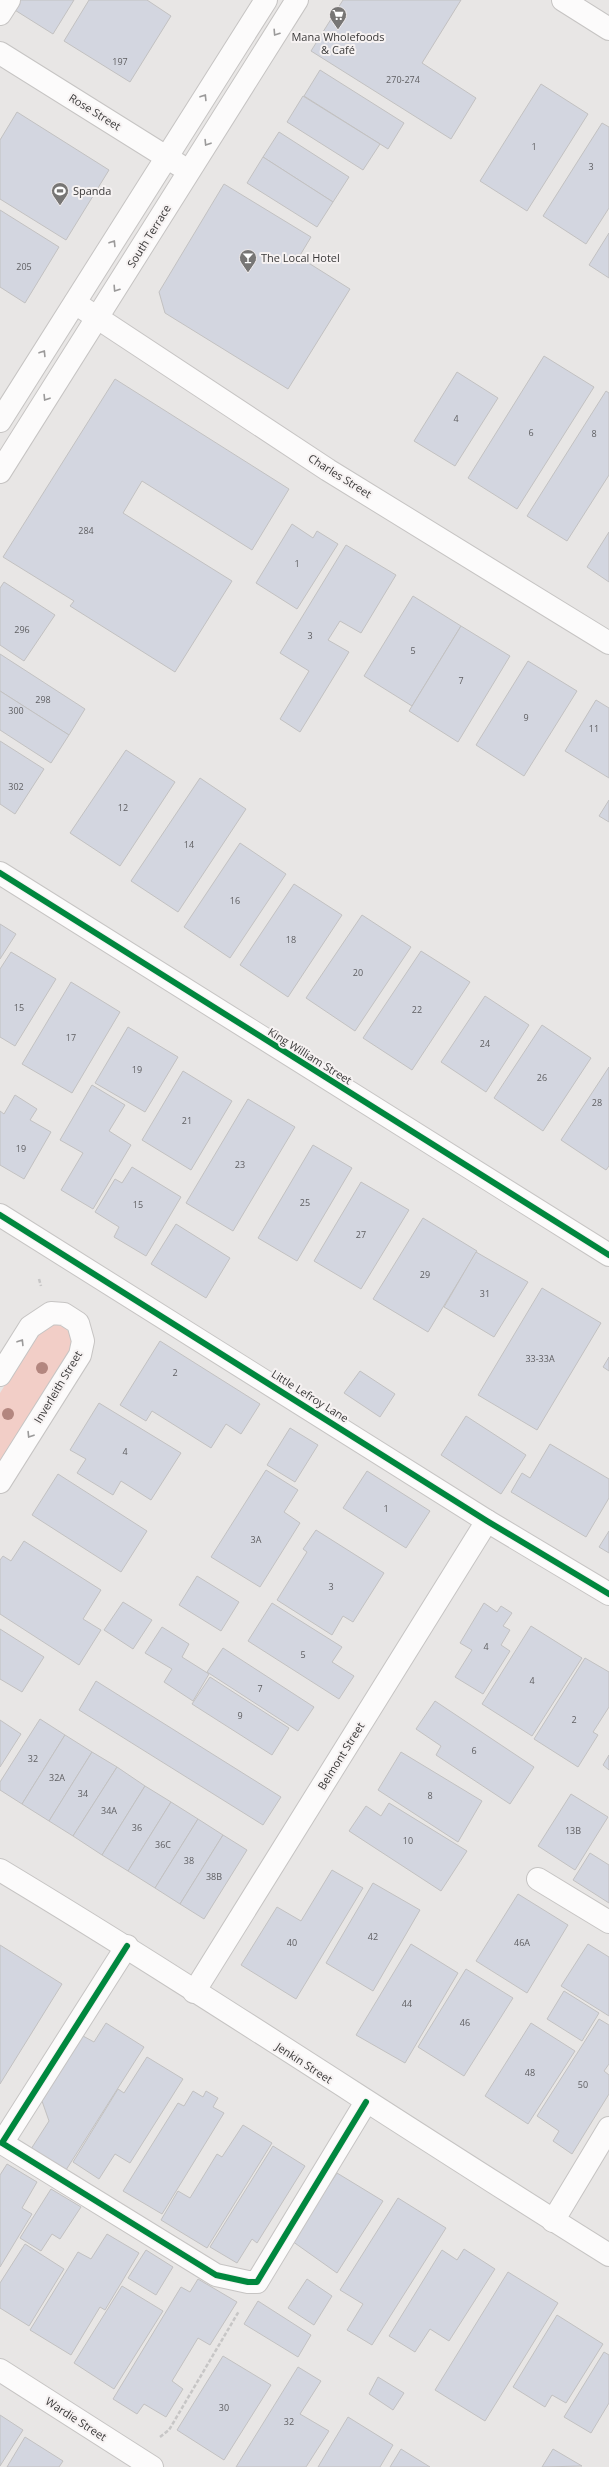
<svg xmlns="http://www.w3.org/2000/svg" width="609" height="2467" font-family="'Open Sans',sans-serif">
	<rect width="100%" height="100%" fill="#e8e6e5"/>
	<!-- green -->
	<path fill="#f2cec7" d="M50,1324c16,0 24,9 21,25l-71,112v-68l39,-63z"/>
	<!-- building -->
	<g fill="#d3d6e0" stroke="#c2c1c1">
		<polygon points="14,0 74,0 53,34 10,7"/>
		<polygon points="89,0 147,0 171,16 130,82 64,41"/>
		<polygon points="343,0 461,0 422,63 476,98 451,139 311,51"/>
		<polygon points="320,70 404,123 388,149 304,96"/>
		<polygon points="541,84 588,114 527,211 480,181"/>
		<polygon points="303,96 380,144 363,170 287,122"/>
		<polygon points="17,112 109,170 66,240 0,199 0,140"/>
		<polygon points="602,123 609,127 609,208 586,244 543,216"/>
		<polygon points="279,132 349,177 333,202 263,157"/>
		<polygon points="263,157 333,202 317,227 247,183"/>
		<polygon points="224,184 311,237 299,257 350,289 288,389 165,313 159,292"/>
		<polygon points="0,210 59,247 25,303 0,287"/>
		<polygon points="609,233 609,278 589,265"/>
		<polygon points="544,356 594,387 517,509 468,478"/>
		<polygon points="457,372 498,398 455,466 414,441"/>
		<polygon points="115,379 289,489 252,550 142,481 123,513 232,581 175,672 70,606 74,601 3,557"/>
		<polygon points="606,391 609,393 609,475 567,541 527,516"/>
		<polygon points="292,524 313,538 317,531 338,544 297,609 256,583"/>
		<polygon points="609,532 609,582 587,567"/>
		<polygon points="346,545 396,575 361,633 340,621 328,640 349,652 300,732 280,719 309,671 280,653"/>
		<polygon points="4,582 55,615 24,661 0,645 0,588"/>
		<polygon points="413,596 461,626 412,706 364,676"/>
		<polygon points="461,626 510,656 458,742 409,711"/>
		<polygon points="0,654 85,709 69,735 0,691"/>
		<polygon points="528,661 577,691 524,776 476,745"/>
		<polygon points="0,691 69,735 51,763 0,730"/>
		<polygon points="596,700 609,708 609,778 565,751"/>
		<polygon points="0,741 44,769 15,814 0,804"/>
		<polygon points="126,750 175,782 120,866 70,833"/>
		<polygon points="200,778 246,809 178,912 131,881"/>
		<polygon points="609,800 609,822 599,816"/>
		<polygon points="240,843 286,874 230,958 184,927"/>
		<polygon points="294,884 342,915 288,997 240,965"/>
		<polygon points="362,915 411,947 355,1031 306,998"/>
		<polygon points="0,924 16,934 0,959"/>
		<polygon points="421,951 470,982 412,1070 363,1038"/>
		<polygon points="11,952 56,979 15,1046 0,1037 0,969"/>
		<polygon points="71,982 120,1012 72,1093 22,1064"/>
		<polygon points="485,996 529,1025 486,1092 441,1062"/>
		<polygon points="542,1025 591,1058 543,1131 494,1098"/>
		<polygon points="128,1027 178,1057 145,1112 95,1083"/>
		<polygon points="609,1067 609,1166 606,1170 561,1140"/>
		<polygon points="183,1071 232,1101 191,1170 142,1140"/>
		<polygon points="92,1085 125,1105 109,1131 131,1145 93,1209 61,1190 83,1153 60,1140"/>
		<polygon points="15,1095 37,1109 30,1120 51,1132 24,1179 0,1165 0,1111 4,1114"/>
		<polygon points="248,1099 295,1127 233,1231 186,1203"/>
		<polygon points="313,1145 352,1168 297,1261 258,1238"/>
		<polygon points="132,1167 181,1197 146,1256 114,1237 119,1227 95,1212 115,1179 122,1183"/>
		<polygon points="361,1182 409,1210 361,1289 314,1261"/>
		<polygon points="423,1218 477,1251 428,1332 373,1299"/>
		<polygon points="176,1224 230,1258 206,1298 151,1264"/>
		<polygon points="476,1252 528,1282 494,1337 444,1307"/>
		<polygon points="542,1288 601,1323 537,1430 478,1395"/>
		<polygon points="160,1341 260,1404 241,1434 226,1424 211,1448 152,1411 146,1421 120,1405"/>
		<polygon points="609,1357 609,1371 603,1367"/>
		<polygon points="360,1371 395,1394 380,1417 344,1393"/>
		<polygon points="99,1403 181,1453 151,1500 121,1481 113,1495 77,1473 86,1459 70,1450"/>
		<polygon points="466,1416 526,1455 501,1494 441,1455"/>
		<polygon points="290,1428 318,1445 295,1482 267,1465"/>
		<polygon points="550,1444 609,1479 609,1498 586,1537 511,1492 522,1473 530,1478"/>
		<polygon points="266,1470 298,1490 284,1512 300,1523 260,1587 211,1557"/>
		<polygon points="367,1471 430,1511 406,1548 343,1508"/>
		<polygon points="58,1474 147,1531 121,1572 32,1515"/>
		<polygon points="316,1530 384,1573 353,1622 343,1616 332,1635 277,1600 307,1552 303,1549"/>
		<polygon points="609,1531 609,1553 599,1547"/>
		<polygon points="24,1541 101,1590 83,1619 101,1630 79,1665 0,1614 0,1560 3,1556 11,1561"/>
		<polygon points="197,1576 239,1602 221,1631 179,1605"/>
		<polygon points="123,1602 152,1620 133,1649 104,1630"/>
		<polygon points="272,1603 342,1647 332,1662 354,1676 339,1699 248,1641"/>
		<polygon points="484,1603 497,1612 501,1606 512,1613 503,1626 510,1630 501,1645 510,1651 483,1694 455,1677 472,1650 460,1643"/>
		<polygon points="531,1626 582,1658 532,1736 482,1704"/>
		<polygon points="162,1627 189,1644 182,1657 209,1674 193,1701 164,1682 172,1669 145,1653"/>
		<polygon points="0,1629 44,1657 22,1692 0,1679"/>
		<polygon points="223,1648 314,1707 298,1731 207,1672"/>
		<polygon points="585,1658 609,1672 609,1707 593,1732 598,1735 578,1767 534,1739"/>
		<polygon points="210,1677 289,1728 272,1755 192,1704"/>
		<polygon points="96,1681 281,1797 263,1825 79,1710"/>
		<polygon points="435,1701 534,1767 510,1804 436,1755 441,1746 416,1729"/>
		<polygon points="40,1719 65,1735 22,1804 0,1790 0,1782"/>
		<polygon points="0,1720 21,1734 0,1767"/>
		<polygon points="65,1735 92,1752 49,1821 22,1804"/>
		<polygon points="92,1752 117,1767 73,1836 49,1821"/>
		<polygon points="401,1752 482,1801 458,1842 378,1790"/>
		<polygon points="609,1755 609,1770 603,1765"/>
		<polygon points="117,1767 145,1786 102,1855 73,1836"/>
		<polygon points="145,1786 171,1802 128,1871 102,1855"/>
		<polygon points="571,1794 608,1817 575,1870 538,1846"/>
		<polygon points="171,1802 198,1819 155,1888 128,1871"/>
		<polygon points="389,1803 467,1851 441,1891 349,1831 366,1806 381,1816"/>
		<polygon points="198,1819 223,1835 180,1904 155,1888"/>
		<polygon points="223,1835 247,1850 204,1919 180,1904"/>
		<polygon points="590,1853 609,1865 609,1903 573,1880"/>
		<polygon points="332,1870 363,1888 296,1999 241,1965 277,1907 301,1921"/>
		<polygon points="373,1883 420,1910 373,1991 326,1963"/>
		<polygon points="518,1894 568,1925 527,1993 476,1961"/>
		<polygon points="411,1944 458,1973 405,2063 356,2035"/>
		<polygon points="588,1944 609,1957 609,2016 561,1986"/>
		<polygon points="0,1945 62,1984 0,2084"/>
		<polygon points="466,1969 513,1998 464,2076 418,2047"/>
		<polygon points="564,1991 599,2013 582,2041 547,2019"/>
		<polygon points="599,2019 609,2025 609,2064 604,2071 609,2075 609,2094 572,2154 553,2141 559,2131 537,2116"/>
		<polygon points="106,2023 144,2047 66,2170 31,2149 49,2121 42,2101 83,2036 94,2042"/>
		<polygon points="531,2023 575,2051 528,2124 485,2096"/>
		<polygon points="147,2057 183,2079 130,2163 115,2154 99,2179 73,2162 118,2089 124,2093"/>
		<polygon points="193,2091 203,2097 206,2091 218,2098 213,2107 224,2113 162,2214 123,2191 178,2103 184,2106"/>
		<polygon points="243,2125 272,2143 207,2248 161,2220 178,2191 190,2198 217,2154 222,2157"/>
		<polygon points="273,2146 305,2166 257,2243 252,2239 237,2263 210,2247"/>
		<polygon points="7,2164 37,2182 22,2208 32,2214 0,2267 0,2175"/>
		<polygon points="337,2173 383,2201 337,2273 292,2241"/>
		<polygon points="51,2189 81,2207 60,2239 52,2234 41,2251 20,2238"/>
		<polygon points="398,2198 446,2228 372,2345 347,2330 363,2304 340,2290"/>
		<polygon points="107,2234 139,2253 105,2310 100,2307 71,2355 30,2330 78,2252 91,2259"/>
		<polygon points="25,2244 64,2269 29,2326 0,2308 0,2283"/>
		<polygon points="464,2249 495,2269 449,2341 430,2329 415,2352 389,2336 442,2250 457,2260"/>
		<polygon points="146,2250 173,2267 156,2295 128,2278"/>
		<polygon points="508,2272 558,2303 485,2421 435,2390"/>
		<polygon points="198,2279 237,2302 210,2345 198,2338 172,2381 183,2389 166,2417 144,2404 137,2414 113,2399 181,2287 190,2292"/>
		<polygon points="307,2279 332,2296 314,2325 288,2308"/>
		<polygon points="122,2286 163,2311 114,2389 74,2363"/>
		<polygon points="258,2301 311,2335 298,2357 244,2324"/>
		<polygon points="557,2315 603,2344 566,2403 552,2395 545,2407 513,2387"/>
		<polygon points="604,2352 609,2355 609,2403 591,2433 564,2417"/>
		<polygon points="223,2356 271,2385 224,2460 177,2430"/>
		<polygon points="298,2367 321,2381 300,2414 329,2431 306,2467 236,2467"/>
		<polygon points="378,2377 404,2393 393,2410 369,2394"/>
		<polygon points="0,2415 23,2430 0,2466"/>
		<polygon points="348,2417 393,2445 380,2467 318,2467"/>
		<polygon points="25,2437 63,2461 59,2467 7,2467"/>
		<polygon points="401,2449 430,2467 390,2467"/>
		<polygon points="553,2449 582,2466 542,2467"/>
	</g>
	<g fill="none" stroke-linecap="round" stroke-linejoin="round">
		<defs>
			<g id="minor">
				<polyline points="563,0 609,29"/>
				<polyline points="0,14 9,0"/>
				<polyline points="0,53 179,165"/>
				<polyline points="75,303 328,470 609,643"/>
				<polyline points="0,421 266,0"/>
				<polyline points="0,472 297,0"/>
				<polyline points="0,873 609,1255"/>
				<polyline points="0,1215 487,1521 609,1594"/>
				<polyline points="0,1375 30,1327 51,1313 64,1314 78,1323 83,1341 80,1355 0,1482"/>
				<path d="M0,1870c206,124 405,258 609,385"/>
				<polyline points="538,1879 609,1922"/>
				<polyline points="127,1946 2,2143 216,2275 248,2282 257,2282 366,2102"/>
				<polyline points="194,1992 487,1521"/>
				<polyline points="553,2221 609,2128"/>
				<polyline points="0,2370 152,2467"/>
			</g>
		</defs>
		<!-- minor casing -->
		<use href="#minor" stroke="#c6c4c3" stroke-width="24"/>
		<!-- path -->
		<g stroke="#c7c6c6" stroke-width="2.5" stroke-dasharray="4 2" stroke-linecap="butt">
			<polyline points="39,1279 41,1286"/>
			<polyline points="160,2437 169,2430 239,2311"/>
		</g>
		<!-- minor -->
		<use href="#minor" stroke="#fcfbfb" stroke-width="22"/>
		<defs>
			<g id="cycleway">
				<polyline points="0,873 609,1255"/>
				<polyline points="0,1215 487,1521 609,1594"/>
				<polyline points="127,1946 2,2143 216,2275 248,2282 257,2282 366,2102"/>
			</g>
		</defs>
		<!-- cycleway casing -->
		<use href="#cycleway" stroke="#f6f2f2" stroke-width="8"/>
		<!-- cycleway -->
		<use href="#cycleway" stroke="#00873e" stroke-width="6"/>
	</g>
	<!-- trees -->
	<g fill="#b3867f">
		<circle cx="42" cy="1368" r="6"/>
		<circle cx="8" cy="1414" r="6"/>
	</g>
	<!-- one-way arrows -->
	<defs><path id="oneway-chevron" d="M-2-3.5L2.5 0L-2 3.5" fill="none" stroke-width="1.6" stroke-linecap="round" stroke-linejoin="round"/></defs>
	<g stroke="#9b9a9a">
		<use href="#oneway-chevron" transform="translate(276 33) rotate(123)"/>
		<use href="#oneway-chevron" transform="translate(204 97) rotate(-58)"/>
		<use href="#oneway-chevron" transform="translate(207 143) rotate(122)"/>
		<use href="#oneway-chevron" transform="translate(113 243) rotate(-58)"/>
		<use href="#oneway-chevron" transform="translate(116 289) rotate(123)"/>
		<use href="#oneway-chevron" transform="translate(43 353) rotate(-58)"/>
		<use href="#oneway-chevron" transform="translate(46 398) rotate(122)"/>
		<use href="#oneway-chevron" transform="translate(21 1342) rotate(-58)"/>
		<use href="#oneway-chevron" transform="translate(30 1435) rotate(122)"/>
	</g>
	<!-- icons -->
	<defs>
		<symbol id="supermarket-pin" viewBox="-11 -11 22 30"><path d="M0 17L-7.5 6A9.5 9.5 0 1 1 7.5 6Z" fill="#777675" stroke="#f6f2f2"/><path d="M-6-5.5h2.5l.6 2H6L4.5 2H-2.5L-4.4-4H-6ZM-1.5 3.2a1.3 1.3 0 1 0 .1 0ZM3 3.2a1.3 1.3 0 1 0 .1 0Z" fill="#fff"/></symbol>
		<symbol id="stadium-pin" viewBox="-11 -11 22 30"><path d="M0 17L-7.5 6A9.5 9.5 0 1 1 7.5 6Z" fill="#777675" stroke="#f6f2f2"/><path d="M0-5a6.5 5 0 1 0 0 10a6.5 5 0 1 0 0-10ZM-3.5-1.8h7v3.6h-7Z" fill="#fff"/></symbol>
		<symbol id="bar-pin" viewBox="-11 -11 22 30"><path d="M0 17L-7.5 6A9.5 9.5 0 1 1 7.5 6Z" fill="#777675" stroke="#f6f2f2"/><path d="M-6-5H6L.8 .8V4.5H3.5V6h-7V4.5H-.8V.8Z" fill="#fff"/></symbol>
	</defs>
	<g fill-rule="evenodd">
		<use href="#supermarket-pin" x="328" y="5" width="20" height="27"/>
		<use href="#stadium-pin" x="50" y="181" width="20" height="27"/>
		<use href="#bar-pin" x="238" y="248" width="20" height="27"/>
	</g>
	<g text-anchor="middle" stroke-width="4" stroke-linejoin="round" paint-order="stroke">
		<!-- number labels -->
		<g font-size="9" fill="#606063">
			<text x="120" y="65">197</text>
			<text x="403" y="83">270-274</text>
			<text x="534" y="150">1</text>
			<text x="591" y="170">3</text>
			<text x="24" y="270">205</text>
			<text x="456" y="422">4</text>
			<text x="531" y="436">6</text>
			<text x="594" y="437">8</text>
			<text x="86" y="534">284</text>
			<text x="297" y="567">1</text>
			<text x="22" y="633">296</text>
			<text x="310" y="639">3</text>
			<text x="413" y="654">5</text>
			<text x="461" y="684">7</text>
			<text x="43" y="703">298</text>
			<text x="16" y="714">300</text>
			<text x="526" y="721">9</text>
			<text x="594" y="732">11</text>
			<text x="16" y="790">302</text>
			<text x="123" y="811">12</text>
			<text x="189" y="848">14</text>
			<text x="235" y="904">16</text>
			<text x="291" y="943">18</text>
			<text x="358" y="976">20</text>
			<text x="19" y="1011">15</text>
			<text x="417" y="1013">22</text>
			<text x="71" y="1041">17</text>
			<text x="485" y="1047">24</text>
			<text x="137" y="1073">19</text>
			<text x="542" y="1081">26</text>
			<text x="597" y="1106">28</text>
			<text x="187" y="1124">21</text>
			<text x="21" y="1152">19</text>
			<text x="240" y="1168">23</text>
			<text x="305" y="1206">25</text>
			<text x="138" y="1208">15</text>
			<text x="361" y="1238">27</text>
			<text x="425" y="1278">29</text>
			<text x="485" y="1297">31</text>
			<text x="540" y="1362">33-33A</text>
			<text x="175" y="1376">2</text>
			<text x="125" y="1455">4</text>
			<text x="386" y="1512">1</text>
			<text x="256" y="1543">3A</text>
			<text x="331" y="1590">3</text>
			<text x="486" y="1650">4</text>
			<text x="303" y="1658">5</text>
			<text x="532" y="1684">4</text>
			<text x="260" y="1692">7</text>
			<text x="240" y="1719">9</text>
			<text x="574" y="1723">2</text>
			<text x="474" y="1754">6</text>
			<text x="33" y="1762">32</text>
			<text x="57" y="1781">32A</text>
			<text x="83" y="1797">34</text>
			<text x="430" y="1799">8</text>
			<text x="109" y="1814">34A</text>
			<text x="137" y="1831">36</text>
			<text x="573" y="1834">13B</text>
			<text x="408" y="1844">10</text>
			<text x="163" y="1848">36C</text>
			<text x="189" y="1864">38</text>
			<text x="214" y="1880">38B</text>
			<text x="373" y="1940">42</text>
			<text x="292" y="1946">40</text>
			<text x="522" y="1946">46A</text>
			<text x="407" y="2007">44</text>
			<text x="465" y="2026">46</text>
			<text x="530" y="2076">48</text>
			<text x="583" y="2088">50</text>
			<text x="224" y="2411">30</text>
			<text x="289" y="2425">32</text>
		</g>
		<!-- poi labels -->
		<g font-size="11" fill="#3a3939" stroke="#f6f2f2" text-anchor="start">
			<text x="338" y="41" text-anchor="middle">Mana Wholefoods<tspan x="338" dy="13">&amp; Café</tspan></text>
			<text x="73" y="195">Spanda</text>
			<text x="261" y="262">The Local Hotel</text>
		</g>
		<!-- street labels -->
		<g font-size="11" fill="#3a3939" stroke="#f6f2f2">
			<text transform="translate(95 112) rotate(32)" y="4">Rose Street</text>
			<text transform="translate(149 236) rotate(-58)" y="4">South Terrace</text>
			<text transform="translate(340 476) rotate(32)" y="4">Charles Street</text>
			<text transform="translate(310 1056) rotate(32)" y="4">King William Street</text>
			<text transform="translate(58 1387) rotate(-59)" y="4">Inverleith Street</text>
			<text transform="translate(310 1396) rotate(32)" y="4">Little Lefroy Lane</text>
			<text transform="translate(341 1756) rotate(-58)" y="4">Belmont Street</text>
			<text transform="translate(304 2063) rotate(33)" y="4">Jenkin Street</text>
			<text transform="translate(76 2419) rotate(33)" y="4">Wardie Street</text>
		</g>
	</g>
</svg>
